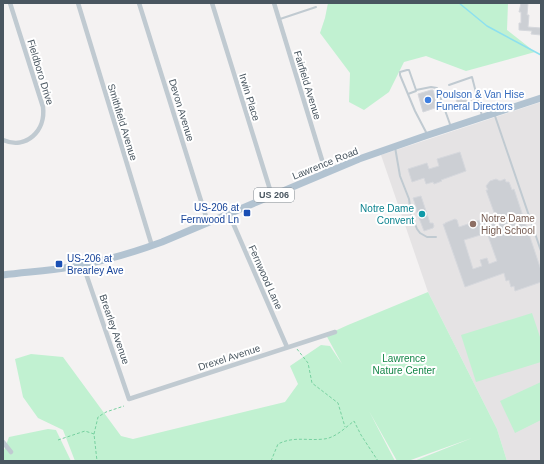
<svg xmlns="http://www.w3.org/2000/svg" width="544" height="464" font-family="Arial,sans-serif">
	<rect width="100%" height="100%" fill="#f4f2f2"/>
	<!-- education -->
	<polygon fill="#e5e3e4" points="541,102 541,461 507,461 497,429 428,292 381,155"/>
	<!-- green -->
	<g fill="#c1f1d1">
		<polygon points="328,3 508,3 507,30 535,52 466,71 426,56 404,62 389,92 364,110 349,102 350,73 320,33 325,18"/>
		<polygon points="428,292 497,429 507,461 414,461 472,438 408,461 397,461 369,411 395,461 75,461 63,430 38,418 23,397 15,359 31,354 63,357 121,436 133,439 285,402 298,384 290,366 321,345 330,346 342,364 326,335 348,325"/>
		<polygon points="532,313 541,340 541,362 476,382 461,335"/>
		<polygon points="541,382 541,420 515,433 500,401"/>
		<polygon points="48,429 56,430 71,461 3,461 3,453 9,437"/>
	</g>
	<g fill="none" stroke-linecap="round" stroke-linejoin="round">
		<!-- stream -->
		<polyline stroke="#8de0ef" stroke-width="1.5" points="459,3 487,26 541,55"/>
	</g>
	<!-- building -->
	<g fill="#cccfd4" stroke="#d6d8dd" fill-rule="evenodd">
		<polygon points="521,3 528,3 527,15 529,15 528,27 541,28 541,35 531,34 532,31 519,30 519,23 521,23 521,12 519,12"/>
		<polygon points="431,90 433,90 438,107 423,112 418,94"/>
		<polygon points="469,91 473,100 458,106 455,96"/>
		<polygon points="460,152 466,171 441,180 442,181 434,184 433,182 426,184 424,178 412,182 408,169 427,163 429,169 439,166 437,159"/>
		<path d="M496,179l4,2 5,-2 1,3h3l3,8 2,-1 27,81v12l-26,9 -1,-5 -3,1 -2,-7 -3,1 -2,-8 -39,14 -22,-63h2v-1l10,-4 2,1 2,7 36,-12 -9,-25h2l-2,-4 4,-5zM487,233l10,28 -8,3 -2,-6 -7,2 2,6 -9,3 -9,-29z"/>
		<polygon points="421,196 430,223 433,223 434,226 433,228 424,231 416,210 417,210 413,198"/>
	</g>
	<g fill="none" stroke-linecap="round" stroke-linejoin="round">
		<!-- path -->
		<g stroke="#77d1a0" stroke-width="1" stroke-dasharray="3 2" stroke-linecap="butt">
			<polyline points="297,349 308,363 312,383 338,403 345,427"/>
			<polyline points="94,434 98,417 106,412 124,406"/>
			<polyline points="58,440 85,431 94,434 97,461"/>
			<path d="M271,461l7,-17c16,-8 29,-3 46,-5 11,-1 21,-11 30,-18l7,14 17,26"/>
		</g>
		<!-- lane -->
		<g stroke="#c0cad1" stroke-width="2">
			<polyline points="280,19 316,7"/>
			<polyline points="449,85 472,77 482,116"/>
			<polyline points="416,90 431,87 437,88 451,127"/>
			<polyline points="408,94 416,91 416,90 409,70 407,70 400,72 400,75 415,111 427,134"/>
			<polyline points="495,116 541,251"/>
			<polyline points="395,147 400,176 409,199 411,214 417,229 420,233 427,237 436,237"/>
		</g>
		<!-- street -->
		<g stroke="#c0cad1" stroke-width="4.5">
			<polyline points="78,3 152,246"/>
			<polyline points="139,3 208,223"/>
			<polyline points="212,3 272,196"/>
			<polyline points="274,3 326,173"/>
			<path d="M3,140c23,10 43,-9 40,-33l-33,-104"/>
			<polyline points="229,214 287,347"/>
			<polyline points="83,265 129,399 335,332"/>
			<polyline points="3,442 11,452"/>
		</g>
		<!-- primary -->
		<path stroke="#b2c3d1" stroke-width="7" d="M3,275c22,-3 45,-4 67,-8 31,-5 62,-14 92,-25l197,-83 66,-23 116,-38"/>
	</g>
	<!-- markers -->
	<circle fill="#3f7fe0" stroke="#fff" stroke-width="1.5" cx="428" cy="100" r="4"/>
	<g fill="#1a4fb4" stroke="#fff" stroke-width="1.5">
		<rect x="243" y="209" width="8" height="8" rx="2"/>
		<rect x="55" y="260" width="8" height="8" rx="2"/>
	</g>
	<circle fill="#0f9aa8" stroke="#fff" stroke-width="1.5" cx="422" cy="214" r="4"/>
	<circle fill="#8d6e63" stroke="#fff" stroke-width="1.5" cx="473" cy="224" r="4"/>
	<g text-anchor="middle" stroke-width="4" stroke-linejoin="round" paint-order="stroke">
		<!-- shield labels -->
		<rect fill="#fff" stroke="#808990" stroke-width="1" x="254" y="188" width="40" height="14" rx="3"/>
		<g font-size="9" font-weight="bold" fill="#495660">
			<text x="274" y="198">US 206</text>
		</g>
		<!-- street labels -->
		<g font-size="10" fill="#495660" stroke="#fff">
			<text transform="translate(41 72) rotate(73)" y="4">Fieldboro Drive</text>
			<text transform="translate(308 85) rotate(73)" y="4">Fairfield Avenue</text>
			<text transform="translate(250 97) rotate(73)" y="4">Irwin Place</text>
			<text transform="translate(182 110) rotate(73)" y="4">Devon Avenue</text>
			<text transform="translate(123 122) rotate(73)" y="4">Smithfield Avenue</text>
			<text transform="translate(325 163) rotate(-22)" y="4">Lawrence Road</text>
			<text transform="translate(266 277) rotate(66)" y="4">Fernwood Lane</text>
			<text transform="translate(115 329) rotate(71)" y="4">Brearley Avenue</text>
			<text transform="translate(229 357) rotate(-18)" y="4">Drexel Avenue</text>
		</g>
		<!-- shop labels -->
		<g font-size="10" fill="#366cbe" stroke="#fff" text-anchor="start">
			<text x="436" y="98">Poulson &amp; Van Hise<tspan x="436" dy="12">Funeral Directors</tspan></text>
		</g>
		<!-- transit labels -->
		<g font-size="10" fill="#164399" stroke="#fff" text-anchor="end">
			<text x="239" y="211">US-206 at<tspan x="239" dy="12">Fernwood Ln</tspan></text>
			<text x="67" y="262" text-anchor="start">US-206 at<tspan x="67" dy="12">Brearley Ave</tspan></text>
		</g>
		<!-- culture labels -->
		<g font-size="10" fill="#0d838f" stroke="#fff" text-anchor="end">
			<text x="414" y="212">Notre Dame<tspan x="414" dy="12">Convent</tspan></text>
		</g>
		<!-- education labels -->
		<g font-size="10" fill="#785e54" stroke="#fff" text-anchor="start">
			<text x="481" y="222">Notre Dame<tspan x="481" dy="12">High School</tspan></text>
		</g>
		<!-- park labels -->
		<g font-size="10" fill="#158648" stroke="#fff">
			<text x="404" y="362">Lawrence<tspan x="404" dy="12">Nature Center</tspan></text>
		</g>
	</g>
	<!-- border -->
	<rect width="544" height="464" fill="none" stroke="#495660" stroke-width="8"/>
</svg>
